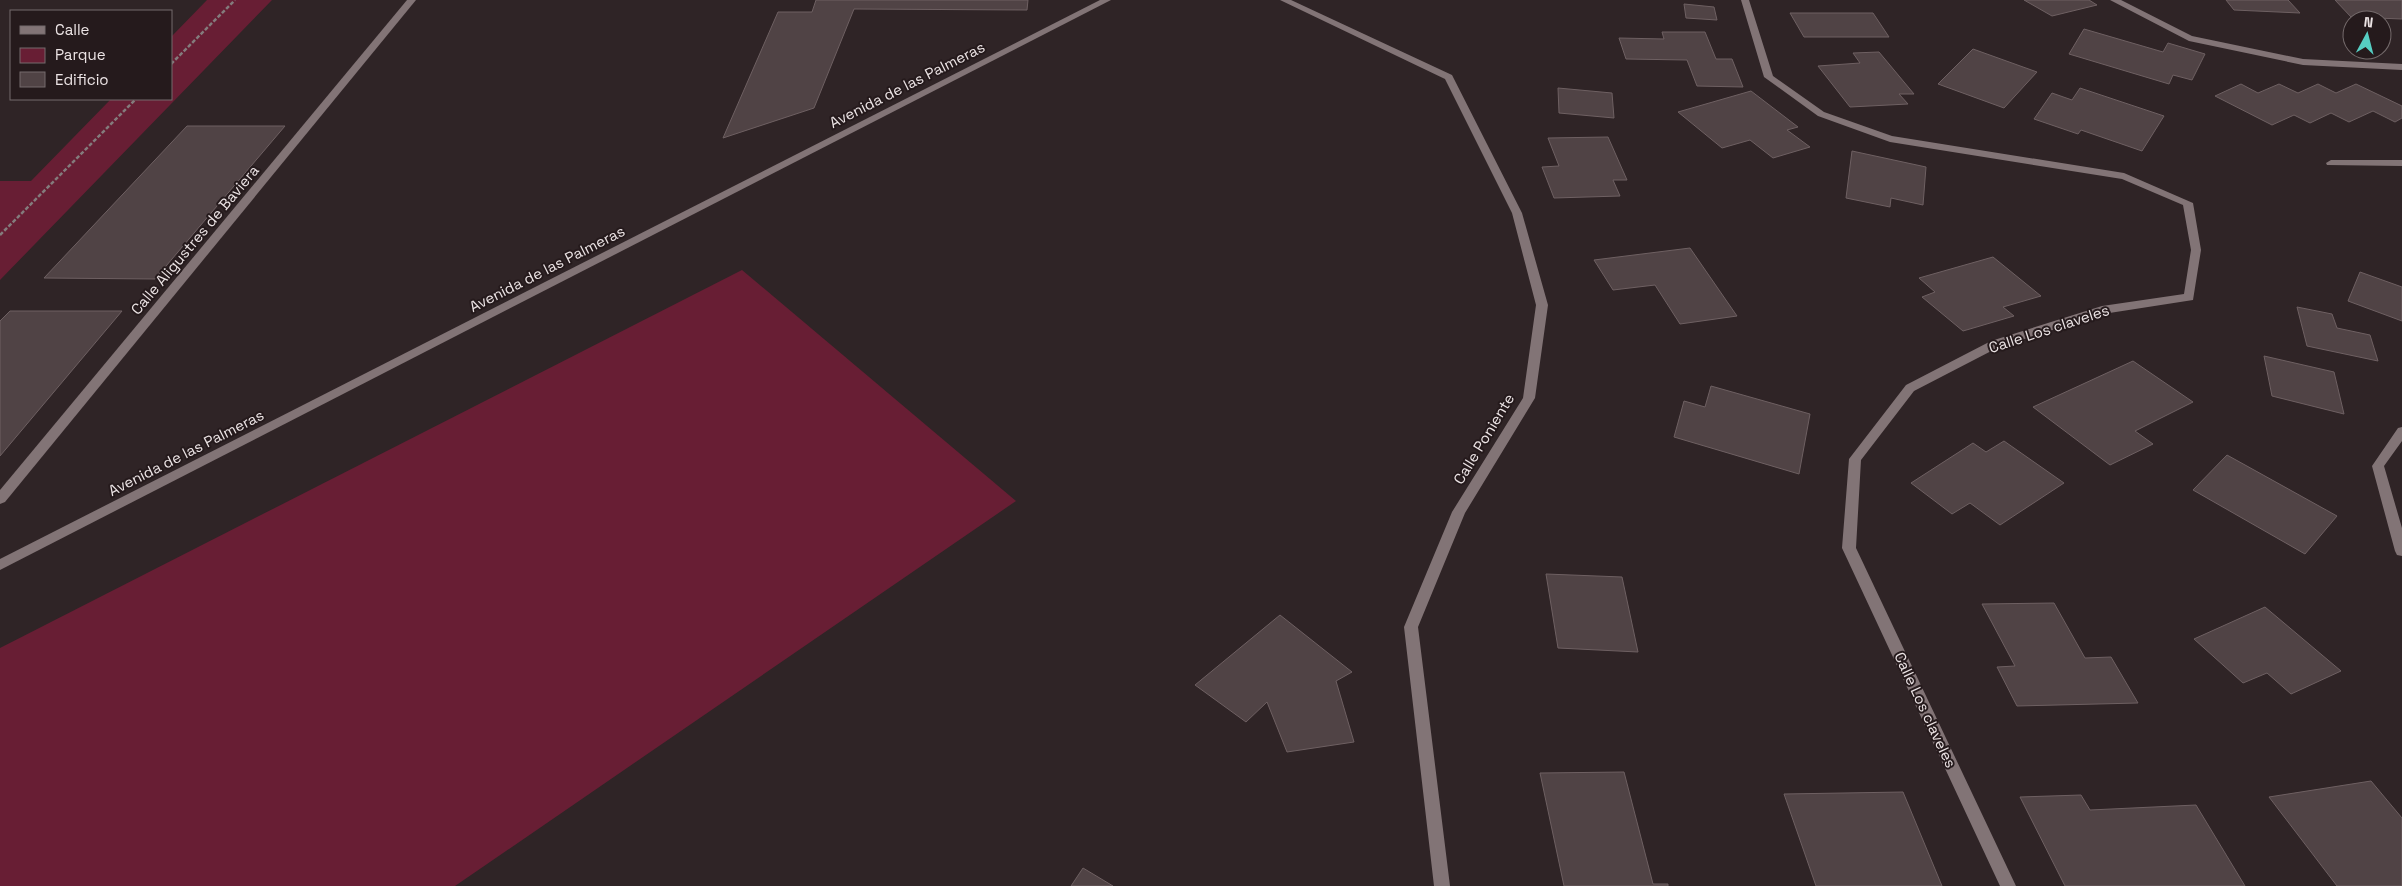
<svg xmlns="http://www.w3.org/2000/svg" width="2402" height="886" font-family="'Space Grotesk',sans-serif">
	<rect width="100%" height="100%" fill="#2f2426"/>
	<!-- green -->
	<g fill="#681e34">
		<polygon points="207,0 272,0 0,280 0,181 31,181 111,99 171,99 171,37"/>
		<polygon points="742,270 1016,501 455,886 0,886 0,648"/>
	</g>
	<!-- building -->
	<g fill="#504345" stroke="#6e6062">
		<polygon points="816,0 1028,0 1027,10 854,9 814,108 723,138 778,12 812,12"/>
		<polygon points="2024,0 2089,0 2097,5 2052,16"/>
		<polygon points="2226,0 2288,0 2300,13 2234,10"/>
		<polygon points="2335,0 2402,0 2402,19 2351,17"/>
		<polygon points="1684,4 1714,7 1717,20 1686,18"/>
		<polygon points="1790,13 1873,13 1889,37 1804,37"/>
		<polygon points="2084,29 2163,52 2168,43 2205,54 2192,80 2173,75 2169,84 2069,54"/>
		<polygon points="1662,32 1705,32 1716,59 1732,59 1743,87 1697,86 1687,60 1626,59 1619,38 1664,39"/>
		<polygon points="1973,49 2037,72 2004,108 1938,84"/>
		<polygon points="1879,52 1914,94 1899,94 1908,104 1850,107 1818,66 1860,63 1853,53"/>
		<polygon points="2241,84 2258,93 2279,84 2298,93 2318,84 2336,93 2356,84 2402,106 2402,118 2395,122 2373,111 2349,122 2331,113 2310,123 2294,115 2272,125 2215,96"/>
		<polygon points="1558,88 1612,93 1614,118 1559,113"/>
		<polygon points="2080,88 2164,116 2142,151 2081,130 2078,134 2034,119 2052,93 2072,100"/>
		<polygon points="1751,91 1798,127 1787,130 1810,147 1773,158 1750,140 1722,148 1678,112"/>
		<polygon points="187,126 285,126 155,279 44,278"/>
		<polygon points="1608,137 1627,180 1613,180 1620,196 1554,198 1542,167 1559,166 1548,138"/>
		<polygon points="1852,151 1926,167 1923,205 1891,198 1890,207 1846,198"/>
		<polygon points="1690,248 1737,316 1680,324 1655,285 1613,290 1594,260"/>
		<polygon points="1993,257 2041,296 2003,307 2014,316 1963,331 1922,297 1935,292 1919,278"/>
		<polygon points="2360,272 2402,287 2402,321 2348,301"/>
		<polygon points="2297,307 2332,314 2337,328 2370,335 2378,361 2307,346"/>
		<polygon points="10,311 122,311 0,456 0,321"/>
		<polygon points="2264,356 2334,372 2344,414 2272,396"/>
		<polygon points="2133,361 2193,402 2135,431 2153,444 2110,465 2033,407"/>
		<polygon points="1711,386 1810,414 1799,474 1674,437 1684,401 1705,407"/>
		<polygon points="2004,441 2064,483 2000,525 1970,503 1952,514 1911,483 1973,443 1986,452"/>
		<polygon points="2227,455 2337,516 2305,554 2193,490"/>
		<polygon points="1546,574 1622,577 1638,652 1558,648"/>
		<polygon points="2054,603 2085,658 2111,657 2138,703 2017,706 1997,667 2015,666 1982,604"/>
		<polygon points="2265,607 2341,671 2291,694 2267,673 2243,683 2194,639"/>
		<polygon points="1280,615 1352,672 1336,681 1354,742 1287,752 1267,702 1246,722 1195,685"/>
		<polygon points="1624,772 1653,884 1668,884 1668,886 1564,886 1540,773"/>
		<polygon points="2371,781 2402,818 2402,886 2337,886 2269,797"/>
		<polygon points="1903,792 1942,886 1816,886 1784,794"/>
		<polygon points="2081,795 2090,810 2196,805 2245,886 2065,886 2020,797"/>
		<polygon points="1083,868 1113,886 1071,886"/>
	</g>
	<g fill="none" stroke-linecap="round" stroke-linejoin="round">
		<!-- path -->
		<g stroke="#847b7c" stroke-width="2.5" stroke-dasharray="4 2" stroke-linecap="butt">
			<polyline points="171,64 235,0"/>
			<polyline points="0,235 136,99"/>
		</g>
		<!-- minor -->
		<g fill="#827476" fill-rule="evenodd">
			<polygon points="407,0 416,0 5,502 0,504 0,490"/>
			<polygon points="1100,0 1111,0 0,570 0,559"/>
			<polygon points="1280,0 1291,0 1452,75 1522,213 1548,305 1535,398 1465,513 1418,627 1450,886 1434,886 1404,627 1452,512 1523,398 1536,305 1512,213 1445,79"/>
			<polygon points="1741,0 1749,0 1773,76 1824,112 1892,136 2124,173 2193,203 2201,250 2193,300 2103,314 1999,347 1914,391 1861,460 1856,548 2016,886 2000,886 1842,548 1849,459 1906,385 1991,341 2102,306 2184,294 2191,250 2183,205 2122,179 1890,142 1818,116 1764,77"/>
			<polygon points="2110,0 2121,0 2192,36 2303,59 2402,64 2402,70 2303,65 2189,41"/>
			<polygon points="2331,160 2402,160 2402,166 2327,165 2326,163"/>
			<polygon points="2402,427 2402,441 2384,466 2402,528 2402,556 2397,555 2395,551 2372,466 2398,428"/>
		</g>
	</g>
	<g text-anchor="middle" stroke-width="4" stroke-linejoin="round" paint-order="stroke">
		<!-- street labels -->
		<g font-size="15" fill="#ece4e5" stroke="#251a1c">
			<text transform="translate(907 85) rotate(-27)" y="5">Avenida de las Palmeras</text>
			<text transform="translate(195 240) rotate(-50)" y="5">Calle Aligustres de Baviera</text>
			<text transform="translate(547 269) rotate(-27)" y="5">Avenida de las Palmeras</text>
			<text transform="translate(2049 329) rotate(-18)" y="5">Calle Los claveles</text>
			<text transform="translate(1484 439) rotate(-59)" y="5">Calle Poniente</text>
			<text transform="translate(186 453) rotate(-27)" y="5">Avenida de las Palmeras</text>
			<text transform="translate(1925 710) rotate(65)" y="5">Calle Los claveles</text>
		</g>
	</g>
	<!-- legend -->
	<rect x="10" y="10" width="162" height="90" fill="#251a1c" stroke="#756b6c"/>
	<rect x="20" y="26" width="25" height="8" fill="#827476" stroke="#756b6c"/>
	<text x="55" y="35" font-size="15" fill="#ece4e5">Calle</text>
	<rect x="20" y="48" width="25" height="15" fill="#681e34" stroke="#756b6c"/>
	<text x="55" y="60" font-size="15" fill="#ece4e5">Parque</text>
	<rect x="20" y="72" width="25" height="15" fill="#504345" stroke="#756b6c"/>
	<text x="55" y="85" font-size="15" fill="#ece4e5">Edificio</text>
	<!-- north arrow -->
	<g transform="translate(2367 35) rotate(7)"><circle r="24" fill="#251a1c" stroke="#756b6c"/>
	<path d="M0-4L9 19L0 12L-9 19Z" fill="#56cec3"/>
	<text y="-8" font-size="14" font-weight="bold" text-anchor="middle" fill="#ece4e5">N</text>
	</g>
</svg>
